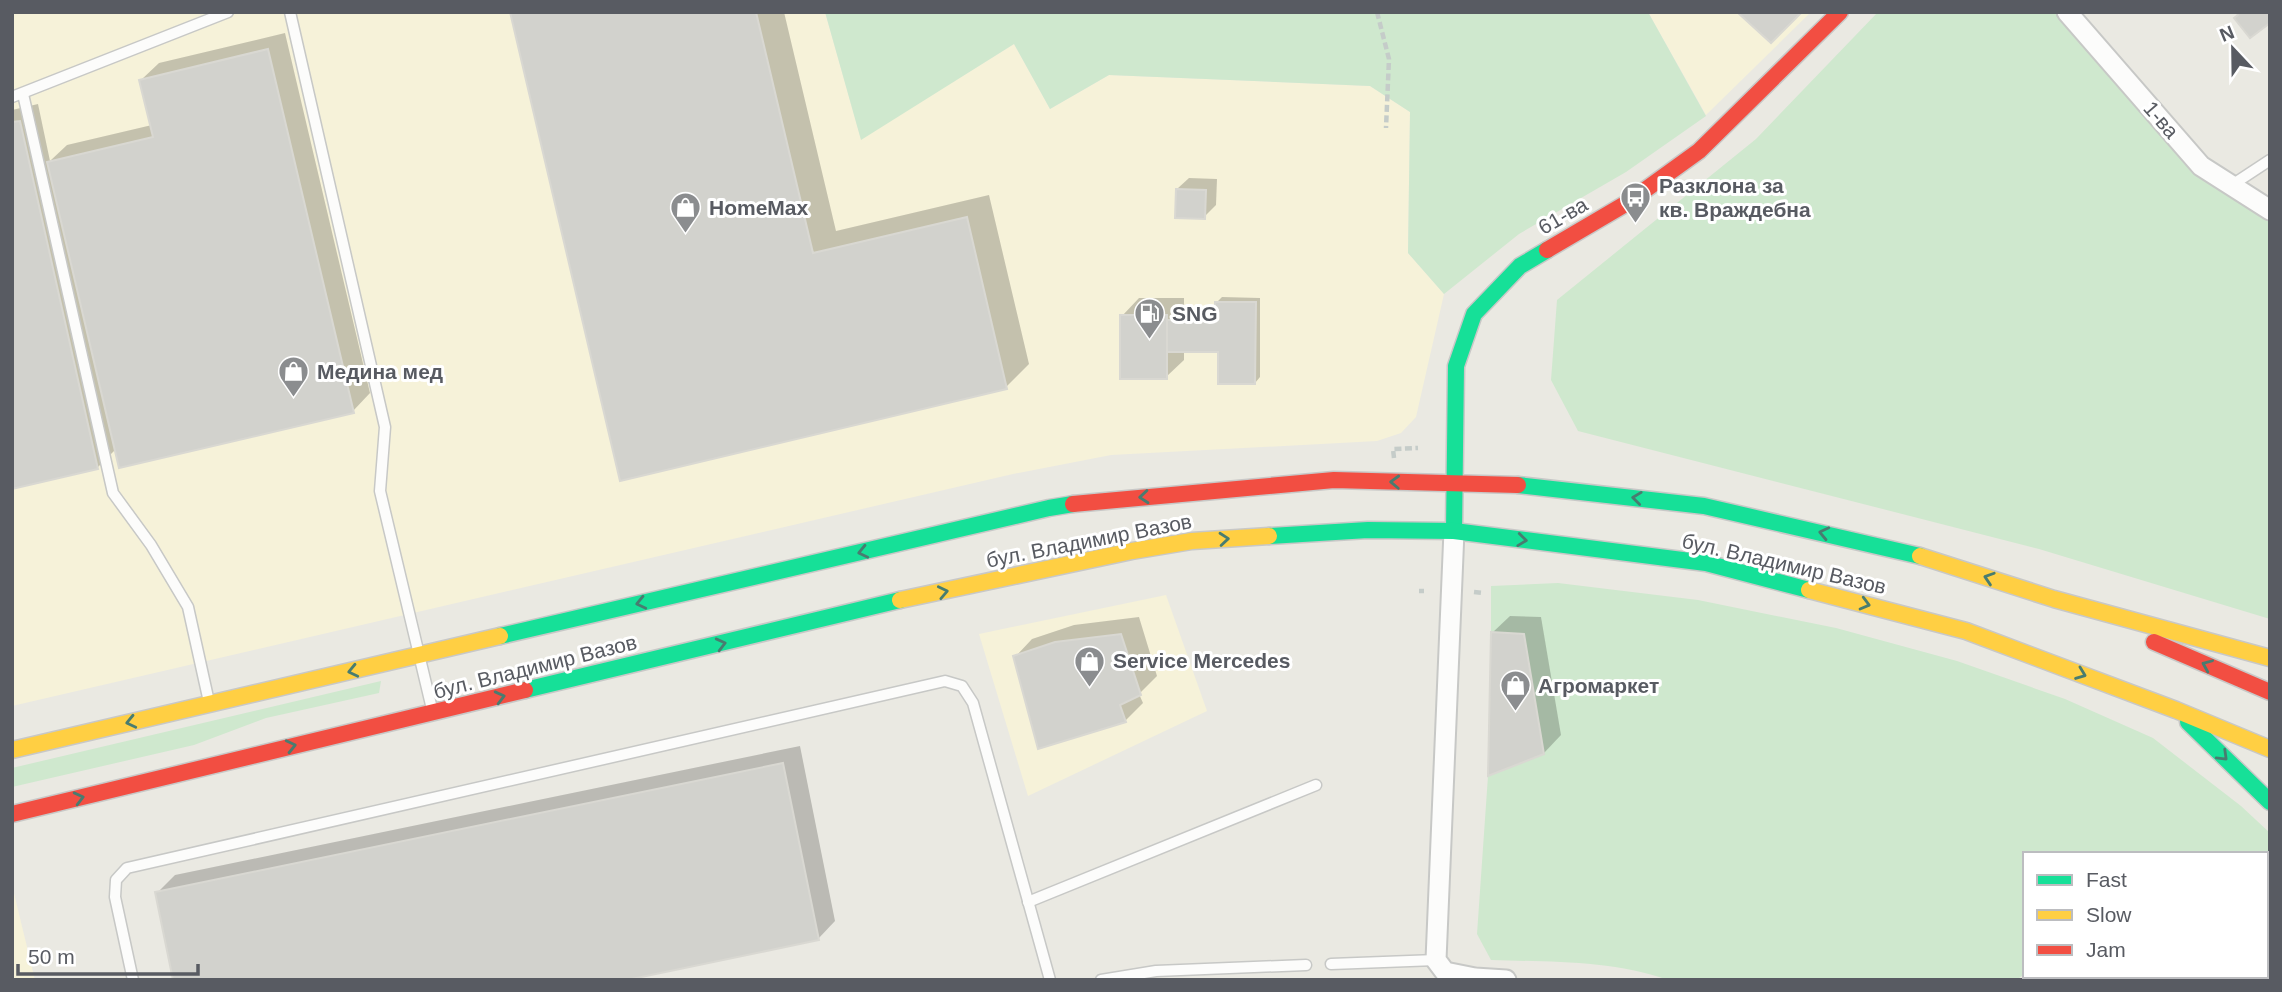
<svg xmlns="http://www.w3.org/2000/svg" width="2282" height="992" font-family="Arial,sans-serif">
	<rect width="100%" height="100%" fill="#eae9e2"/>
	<!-- commercial -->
	<g fill="#f6f2d9">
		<polygon points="12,12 825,12 861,139 1014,44 1050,109 1109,75 1370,86 1410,112 1408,253 1444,294 1416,417 1401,433 1377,441 1111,455 1013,474 12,706"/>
		<polygon points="1648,12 1811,12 1706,115"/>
		<polygon points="1166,595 1207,711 1028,796 979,634"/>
		<polygon points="12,885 35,980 12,980"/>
	</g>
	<!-- green -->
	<g fill="#cfe8ce">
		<polygon points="825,12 1648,12 1706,116 1626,172 1519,234 1444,294 1408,253 1410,112 1370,86 1109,75 1050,109 1014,44 861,140"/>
		<polygon points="1878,12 2058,12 2186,158 2229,196 2270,222 2270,619 2039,549 1578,431 1551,380 1557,300 1756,139"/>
		<path d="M1558,583l140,17 138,28 121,33 108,38 88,39 88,68 29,27v147h-158l-3,-4h157v-122h-241v120l-9,6h-348c-56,-20 -118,-18 -177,-20l-14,-26 11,-158 56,-22 -20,-119 -33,-3v-46z"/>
		<polygon points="381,681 379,693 266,718 194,745 12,787 12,768"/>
	</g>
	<!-- shadow -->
	<g fill="#0003">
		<polygon points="512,12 784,12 836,231 989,195 1029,364 1006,387 622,478"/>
		<polygon points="285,33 370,393 353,411 116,449 97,468 12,487 12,110 38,104 50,161 67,145 152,125 141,80 159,63"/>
		<polygon points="1189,178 1217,179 1216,205 1204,217 1177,189"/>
		<polygon points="1222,297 1260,298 1260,377 1255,383 1220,350 1184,350 1184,360 1166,377 1122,316 1139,298 1184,298 1184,315 1217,315 1216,303"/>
		<polygon points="1510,616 1541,617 1561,735 1544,753 1492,633"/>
		<polygon points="1139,617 1157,676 1139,694 1143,703 1125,721 1015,657 1032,639 1074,625"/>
		<polygon points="800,746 835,921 818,939 157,893 175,875"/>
	</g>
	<!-- building -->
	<g fill="#d2d2cd" stroke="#d9d8d2" stroke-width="2">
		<polygon points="510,12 756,12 813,253 967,217 1007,389 620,481"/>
		<polygon points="1737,12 1802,12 1771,43"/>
		<polygon points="2236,12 2270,12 2270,23 2250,38 2234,18 2238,15"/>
		<polygon points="268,49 354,413 119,468 47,162 153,137 139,80"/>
		<polygon points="20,121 98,469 12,489 12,122"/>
		<polygon points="1176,189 1206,190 1205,219 1175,218"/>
		<polygon points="1215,302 1256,302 1255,384 1218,384 1218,352 1167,352 1167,320 1215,320"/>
		<rect x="1120" y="315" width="47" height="64"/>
		<polygon points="1491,632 1524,634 1544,754 1488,776"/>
		<polygon points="1121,634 1141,695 1120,705 1126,722 1038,749 1013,656 1055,642"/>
		<polygon points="783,763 819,940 627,980 173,980 155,892"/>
	</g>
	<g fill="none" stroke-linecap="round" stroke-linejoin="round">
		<defs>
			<g id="lane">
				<polyline points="290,12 385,427 380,491 432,709"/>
				<polyline points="23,94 113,493 151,545 188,607 209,702"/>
				<polyline points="12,97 228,12"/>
				<polyline points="2232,185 2270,160"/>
				<polyline points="1028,902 1316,785"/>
				<polyline points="1331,964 1436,960"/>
				<polyline points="133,980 115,897 116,880 127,868 945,681 962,686 973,703 1050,980"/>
				<polyline points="1101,980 1156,971 1306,965"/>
			</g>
			<g id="street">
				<polyline points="2067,12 2201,166 2270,210"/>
				<polyline points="1454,531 1436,960 1445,972 1475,978 1506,980"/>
			</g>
			<g id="fast">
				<polyline points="1518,485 1704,506 1920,556"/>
				<polyline points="1454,531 1456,366 1474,314 1520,266 1547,250"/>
				<polyline points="1269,536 1368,530 1454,531 1706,563 1809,590"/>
				<polyline points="500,636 1049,508 1073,504"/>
				<polyline points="525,690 900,600"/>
				<polyline points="2188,722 2270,802"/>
			</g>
			<g id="slow">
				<polyline points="1920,556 2054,599 2270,658"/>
				<polyline points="1809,590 1966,631 2176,710 2270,749"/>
				<polyline points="900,600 1132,551 1192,541 1269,536"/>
				<polyline points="12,750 500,636"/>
			</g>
			<g id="jam">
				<polyline points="1547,250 1627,203 1699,151 1840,12"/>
				<polyline points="1073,504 1334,480 1518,485"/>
				<polyline points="2154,642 2270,692"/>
				<polyline points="12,814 525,690"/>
			</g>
		</defs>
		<!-- lane casing -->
		<use href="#lane" stroke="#c7c8c6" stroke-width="13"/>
		<!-- street casing -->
		<use href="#street" stroke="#c7c8c6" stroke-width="23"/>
		<!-- fast casing -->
		<use href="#fast" stroke="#c8c8c7" stroke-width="19"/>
		<!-- slow casing -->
		<use href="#slow" stroke="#c8c8c7" stroke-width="19"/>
		<!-- jam casing -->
		<use href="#jam" stroke="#c8c8c7" stroke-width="19"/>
		<!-- path -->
		<g stroke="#c5ccc9" stroke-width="4.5" stroke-dasharray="7 3.5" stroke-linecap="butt">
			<polyline points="1377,12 1389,59 1386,128"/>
			<polyline points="1394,458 1393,449 1418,448"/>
			<polyline points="1419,591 1424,591"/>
			<polyline points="1474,592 1483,593"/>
		</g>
		<!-- lane -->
		<use href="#lane" stroke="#fcfcfb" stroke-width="10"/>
		<!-- street -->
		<use href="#street" stroke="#fcfcfb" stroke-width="19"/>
		<!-- fast -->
		<use href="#fast" stroke="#16e098" stroke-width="16"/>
		<!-- slow -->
		<use href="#slow" stroke="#ffcf43" stroke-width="16"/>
		<!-- jam -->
		<use href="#jam" stroke="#f24e42" stroke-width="16"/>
	</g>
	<!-- one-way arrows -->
	<defs><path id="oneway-chevron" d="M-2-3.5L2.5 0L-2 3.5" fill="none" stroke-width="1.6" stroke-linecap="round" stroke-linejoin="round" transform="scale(1.75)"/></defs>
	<g stroke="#487c70">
		<use href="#oneway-chevron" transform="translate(1395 482) rotate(-178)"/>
		<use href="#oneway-chevron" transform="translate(1144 497) rotate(175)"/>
		<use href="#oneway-chevron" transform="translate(1637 498) rotate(-173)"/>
		<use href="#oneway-chevron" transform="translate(1824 533) rotate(-167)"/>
		<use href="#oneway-chevron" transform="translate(1224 539) rotate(-5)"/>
		<use href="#oneway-chevron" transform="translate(1522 540) rotate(7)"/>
		<use href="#oneway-chevron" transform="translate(863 552) rotate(167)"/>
		<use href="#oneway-chevron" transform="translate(1989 578) rotate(-162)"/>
		<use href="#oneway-chevron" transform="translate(943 592) rotate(-12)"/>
		<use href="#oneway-chevron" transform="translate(641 603) rotate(167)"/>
		<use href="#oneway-chevron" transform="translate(1865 604) rotate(15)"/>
		<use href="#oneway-chevron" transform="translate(721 644) rotate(-14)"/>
		<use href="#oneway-chevron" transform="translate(2207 665) rotate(-157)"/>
		<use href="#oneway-chevron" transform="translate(353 671) rotate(167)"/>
		<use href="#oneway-chevron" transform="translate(2081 674) rotate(21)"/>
		<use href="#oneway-chevron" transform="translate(500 697) rotate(-14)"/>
		<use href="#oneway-chevron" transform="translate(131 722) rotate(167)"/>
		<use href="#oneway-chevron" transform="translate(291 746) rotate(-13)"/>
		<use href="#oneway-chevron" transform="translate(2223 756) rotate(44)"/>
		<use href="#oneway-chevron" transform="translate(79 798) rotate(-14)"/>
	</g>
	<!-- icons -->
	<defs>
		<symbol id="bus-pin" viewBox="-11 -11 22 30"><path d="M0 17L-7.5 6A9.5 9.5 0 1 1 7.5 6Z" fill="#8b8d8f" stroke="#fff"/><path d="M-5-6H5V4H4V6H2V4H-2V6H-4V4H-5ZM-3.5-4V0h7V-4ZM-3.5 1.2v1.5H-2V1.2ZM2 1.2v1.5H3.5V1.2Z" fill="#fff"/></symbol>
		<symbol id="shop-pin" viewBox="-11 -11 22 30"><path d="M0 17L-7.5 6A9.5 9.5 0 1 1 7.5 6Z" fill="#8b8d8f" stroke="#fff"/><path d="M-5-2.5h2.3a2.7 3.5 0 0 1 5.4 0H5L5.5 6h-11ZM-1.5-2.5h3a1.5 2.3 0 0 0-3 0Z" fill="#fff"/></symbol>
		<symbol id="fuel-pin" viewBox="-11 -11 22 30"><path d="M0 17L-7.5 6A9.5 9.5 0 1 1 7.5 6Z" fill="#8b8d8f" stroke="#fff"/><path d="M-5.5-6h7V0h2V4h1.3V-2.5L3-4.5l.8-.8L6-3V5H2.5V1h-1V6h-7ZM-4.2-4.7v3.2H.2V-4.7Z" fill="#fff"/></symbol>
	</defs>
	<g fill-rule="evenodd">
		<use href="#bus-pin" x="1618" y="180" width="35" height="47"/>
		<use href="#shop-pin" x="668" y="190" width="35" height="47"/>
		<use href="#fuel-pin" x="1132" y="296" width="35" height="47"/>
		<use href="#shop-pin" x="276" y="354" width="35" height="47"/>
		<use href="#shop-pin" x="1072" y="644" width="35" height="47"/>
		<use href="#shop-pin" x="1498" y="668" width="35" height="47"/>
	</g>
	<g text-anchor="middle" stroke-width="6" stroke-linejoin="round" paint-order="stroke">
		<!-- street labels -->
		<g font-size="21" fill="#585b62" stroke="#fff">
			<text transform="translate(2161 120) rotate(49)" y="7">1-ва</text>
			<text transform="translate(1563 216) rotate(-30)" y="7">61-ва</text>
			<text transform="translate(1089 541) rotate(-11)" y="7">бул. Владимир Вазов</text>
			<text transform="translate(1784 564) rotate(13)" y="7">бул. Владимир Вазов</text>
			<text transform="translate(535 667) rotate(-14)" y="7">бул. Владимир Вазов</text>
		</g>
		<!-- poi labels -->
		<g font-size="21" font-weight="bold" fill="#585b62" stroke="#fff" text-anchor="start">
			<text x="1659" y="193">Разклона за<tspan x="1659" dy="24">кв. Враждебна</tspan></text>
			<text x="709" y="215">HomeMax</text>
			<text x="1172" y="321">SNG</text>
			<text x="317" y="379">Медина мед</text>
			<text x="1113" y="668">Service Mercedes</text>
			<text x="1538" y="693">Агромаркет</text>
		</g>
	</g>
	<!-- border -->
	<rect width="2282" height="992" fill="none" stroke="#585b62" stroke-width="28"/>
	<!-- legend -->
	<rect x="2023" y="852" width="245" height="126" fill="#ffffff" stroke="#bcbdc0" stroke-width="2"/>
	<rect x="2037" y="875" width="35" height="10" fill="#16e098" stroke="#bcbdc0" stroke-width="2"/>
	<text x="2086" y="887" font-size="21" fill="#585b62">Fast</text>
	<rect x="2037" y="910" width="35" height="10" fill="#ffcf43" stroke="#bcbdc0" stroke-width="2"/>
	<text x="2086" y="922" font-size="21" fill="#585b62">Slow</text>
	<rect x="2037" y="945" width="35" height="10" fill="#f24e42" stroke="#bcbdc0" stroke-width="2"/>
	<text x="2086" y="957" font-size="21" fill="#585b62">Jam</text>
	<!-- north arrow -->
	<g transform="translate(2233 49) rotate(338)" stroke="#ffffff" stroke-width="5" paint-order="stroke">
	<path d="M0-5L12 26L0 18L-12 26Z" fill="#585b62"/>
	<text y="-10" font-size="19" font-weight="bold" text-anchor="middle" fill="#585b62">N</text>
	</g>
	<!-- scale -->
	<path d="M18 964v10h180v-10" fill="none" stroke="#585b62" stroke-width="3.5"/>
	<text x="28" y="964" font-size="21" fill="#585b62" stroke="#ffffff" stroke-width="5" paint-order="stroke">50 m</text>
</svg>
